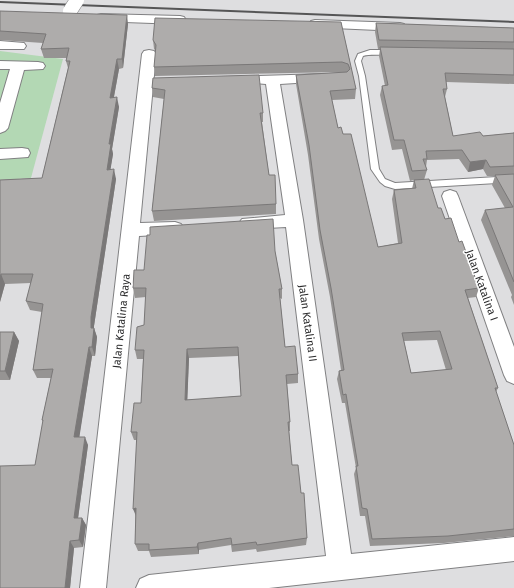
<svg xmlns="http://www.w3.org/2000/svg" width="514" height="588" font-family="'Fira Sans',sans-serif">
	<rect width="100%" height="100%" fill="#dedee0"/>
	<!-- green -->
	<polygon fill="#b3d8b4" points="0,51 63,59 31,178 0,180"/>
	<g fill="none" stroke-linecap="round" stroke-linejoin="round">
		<defs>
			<path id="lane" d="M370,50h21l3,2c-7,5 -22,1 -31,4l-2,5 4,15 14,93 6,10 10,4 119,-7v6l-119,7 -10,-3 -5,-4 -9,-13 -12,-93 -4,-15 3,-7z"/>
			<g id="street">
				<polygon points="101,14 180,16 184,17 186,20 184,23 180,24 97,21 95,18 97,15"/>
				<polygon points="315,20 400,23 404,24 406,27 404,30 400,31 311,27 309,24 311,21"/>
				<polygon points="0,41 24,43 26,46 24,49 0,49"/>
				<polygon points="149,50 154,51 156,54 140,223 175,222 181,224 184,228 181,232 175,234 139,236 106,588 80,588 142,54 144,51"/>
				<polygon points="0,61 38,62 43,63 45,66 43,69 24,70 8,128 5,131 0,133 0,103 10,69 0,69"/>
				<polygon points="323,74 328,75 330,78 328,81 280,84 303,220 351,554 514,537 514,561 269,588 136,588 140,579 149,575 326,556 286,227 248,229 242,227 239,223 242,219 285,215 266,84 254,83 252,80 254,77 259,76"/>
				<polygon points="22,148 28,149 30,153 28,157 0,159 0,149"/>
				<polygon points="450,190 456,192 458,196 514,347 514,384 507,381 504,375 442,196 444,192"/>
			</g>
		</defs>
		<!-- lane casing -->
		<use href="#lane" stroke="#808082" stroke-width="2"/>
		<!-- street casing -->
		<use href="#street" stroke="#808082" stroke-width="2"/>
		<!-- lane -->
		<use href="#lane" fill="#fff" fill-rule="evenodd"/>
		<!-- street -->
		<use href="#street" fill="#fff" fill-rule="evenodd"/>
		<!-- rail -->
		<polyline stroke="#555556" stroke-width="2" points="0,2 514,22"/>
		<defs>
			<polyline id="street-bridge" points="70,11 77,0"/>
		</defs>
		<!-- street-bridge casing -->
		<use href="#street-bridge" stroke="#808082" stroke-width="15" stroke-linecap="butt"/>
		<!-- street-bridge -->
		<use href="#street-bridge" stroke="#fff" stroke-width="14"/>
	</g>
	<!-- wall -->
	<g fill="#969493" fill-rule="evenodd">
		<polygon points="0,11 128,24 123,68 119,69 114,97 119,107 112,149 113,154 110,170 116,179 94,326 94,328 97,337 95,356 92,356 79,437 88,445 78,518 82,518 86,525 83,547 74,548 70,588 0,588 35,465 43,422 42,420 51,378 37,378 33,370 42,312 30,310 26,301 31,283 5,284 0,302 0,180 42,178 68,68 66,61 67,58 44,58 41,49 43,43 0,40"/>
		<path d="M341,22l15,67 -1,10 -23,1 6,28 5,6 35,113 20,-4 -6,-44 2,-9 18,-1 2,-9 -4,1 -8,-32 -10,1 -12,-55 2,-9h3l-6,-30 1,-7h-2l-3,-17 1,-9 138,5v56l-68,-2 1,7 -2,8 8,39h30l30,-3 1,-1v173l-3,-8 1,-2 -31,-75 4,-10 20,-2 -13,-23 3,-9h-8l-4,-7 -15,3 -9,-13 -32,1 -1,7 1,3 -3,10 14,28 21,34 20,46 -3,9 -8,1 30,90 -2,4 18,53v91l-70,7 -74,3 -5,-30h-5l-6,-42 2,-6 -11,-65h-3l-5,-24 2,-8 2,-1 -11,-73 -11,-58 -11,-84 -12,-71v-9l48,-3h-3l-186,4 -1,-9 2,-16 -2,-2 -1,-9zM437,340l9,30 -35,3 -7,-32z"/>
		<polygon points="153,78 263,113 263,122 262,122 269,175 276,204 276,214 154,221 152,211 164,99 153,97 152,88"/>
		<path d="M275,251l7,38v10l-2,-1 5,49 13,27v9l-11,1 3,38v9h-1l3,34 9,28 6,45 -1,7 -49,7 -1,-3 -24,3 -1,-7 -32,5v4l-48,3 -2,-6h-11l-3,-7 2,-104h-3l-3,-8 10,-29 2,-44h-6l-2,-9 9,-25 2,-28 -11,1 -2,-10 11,-18zM238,356l3,40 -54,4 2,-42z"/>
		<polygon points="0,332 14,332 19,341 10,380 0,380"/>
	</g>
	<!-- shaded-wall -->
	<g fill="#7a7878">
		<polygon points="127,15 128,24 123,68 122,59"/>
		<polygon points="117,59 119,69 112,107 110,98"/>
		<polygon points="117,97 119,107 112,149 113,154 109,179 107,170 109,144"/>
		<polygon points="486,160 483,169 468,172 470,162"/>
		<polygon points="114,169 116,179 94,326 94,333 94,328 97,337 95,356 92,347 91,328 91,317"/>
		<polygon points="1,274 5,284 0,302 0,278"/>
		<polygon points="14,332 19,341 10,380 5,371"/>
		<polygon points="89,347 92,356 78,446 74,437"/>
		<polygon points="187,349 189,358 187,409 185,400"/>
		<polygon points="85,437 88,445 77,526 74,518"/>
		<polygon points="136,508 139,516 136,516 133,509"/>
		<polygon points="82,518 86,525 83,547 79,540"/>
		<polygon points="70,541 74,548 70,588 65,588"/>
		<polygon points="198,543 199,550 199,554 197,547"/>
	</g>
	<!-- building -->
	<g fill="#aeacab" stroke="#7a7878" fill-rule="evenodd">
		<polygon points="0,11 127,15 122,59 117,59 110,98 117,97 109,144 111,144 107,170 114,169 91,317 91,328 94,328 92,347 89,347 74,437 85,437 74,518 82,518 79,540 70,541 65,588 0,588 0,466 35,465 43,420 42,420 53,369 33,370 43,304 26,301 33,274 1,274 0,278 0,180 42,178 70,61 66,61 69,48 41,49 46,34 0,31"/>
		<path d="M155,18l186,4 15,67 -26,2 8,37 3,-1 2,7h8l27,113 24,-4 -8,-53 22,-2 -2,-8 15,-1 9,29h3l4,11 6,-1 8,24 3,-1 17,47 -14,2 33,98h-3l19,57v84l-66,7 -76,3 -5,-30 -5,-1 -6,-42h2l-12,-72 -3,1 -4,-24 5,-1 -13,-82 -11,-58 -11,-85 -13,-70 51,-3 3,-3 -2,-5 -6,-2 -188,5 2,-22 -3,-5zM440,331l12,38 -41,4 -9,-40z"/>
		<polygon points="376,23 514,28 514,42 379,40"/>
		<polygon points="380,47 514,49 514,75 445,73 447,89 443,89 453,136 480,132 483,136 514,133 514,166 490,167 486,160 470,162 462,150 426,151 427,159 423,159 427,170 412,171 404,140 394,140 382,86 388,85"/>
		<polygon points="259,75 263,113 260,113 269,175 275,175 276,204 152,211 165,90 152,88 153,78"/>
		<polygon points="514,174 514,282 485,210 513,207 495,175"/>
		<path d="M273,219l2,32 7,38h-3l6,58 10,-1 3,28 -12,1 4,47h-2l4,43h6l3,28h3l3,45 -50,7 -1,-3 -24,3 -1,-7 -33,5 -1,4 -48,3v-6h-14l1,-36 -3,1 4,-77h-6l3,-29h7l3,-53h-9l2,-23 7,-2 2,-37h-13l1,-18h10l3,-35h3v-8zM238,347l3,49 -56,4 2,-51z"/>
		<polygon points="0,332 14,332 5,371 0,371"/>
	</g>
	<g text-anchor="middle" stroke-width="3" stroke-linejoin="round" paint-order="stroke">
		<!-- street labels -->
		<g font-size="11" fill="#2a2a2b" stroke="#fff">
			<text transform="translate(482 285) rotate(70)" y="4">Jalan Katalina I</text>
			<text transform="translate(121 321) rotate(-84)" y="4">Jalan Katalina Raya</text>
			<text transform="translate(308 323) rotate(82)" y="4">Jalan Katalina II</text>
		</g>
	</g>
</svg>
